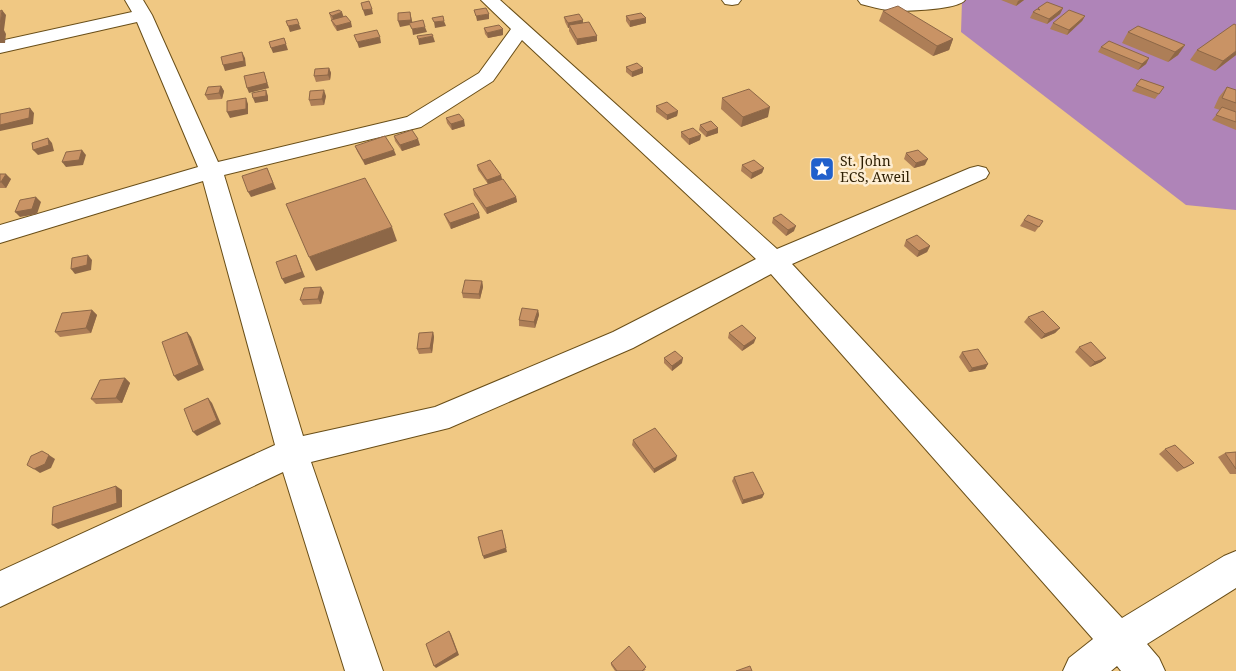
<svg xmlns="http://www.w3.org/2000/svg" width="1236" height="671" font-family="'Noto Serif',serif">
	<rect width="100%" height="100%" fill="#f0c883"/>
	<!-- forest -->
	<polygon fill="#af84b8" points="962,0 1236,0 1236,210 1186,205 961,32"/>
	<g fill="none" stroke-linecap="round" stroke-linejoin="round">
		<defs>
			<g id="street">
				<path d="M125,0h18l9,15 66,147 189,-45 72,-44 32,-44 -30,-29h19l277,249 193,-81 8,-2 8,2 3,5 -3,5 -194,86 330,354 102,-62 12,-5v37l-89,56 12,14 6,13h-44l-4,-5 -6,5h-48l6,-13 24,-19 -322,-365 -138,74 -184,80 -138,34 72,209h-38l-62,-199 -283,135v-36l275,-126 -72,-264 -203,62v-18l198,-58 -61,-145 -137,31v-12l132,-29zM522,40l234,219 -143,73 -178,75 -132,29 -79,-261 197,-48 72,-46z"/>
				<polygon points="722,0 741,0 738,4 732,5 725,4"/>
				<path d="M858,0h107c-7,10 -64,12 -77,10 -9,-1 -18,-4 -27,-6z"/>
			</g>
		</defs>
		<!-- street casing -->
		<use href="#street" stroke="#694e18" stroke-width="2"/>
		<!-- street -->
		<use href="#street" fill="#fff" fill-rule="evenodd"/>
	</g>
	<!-- wall -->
	<g fill="#ad7e57">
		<polygon points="1001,0 1024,0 1016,6"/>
		<polygon points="1038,8 1063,8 1060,14 1047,24 1030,18 1033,12"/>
		<polygon points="883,11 953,39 949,50 933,56 879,21"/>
		<polygon points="329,13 344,17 352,27 337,31 333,25 331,20 332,20 331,19"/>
		<polygon points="626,16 646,23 630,27 626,21"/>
		<polygon points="1085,16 1082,21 1067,35 1050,29 1053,23"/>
		<polygon points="564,17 583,23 597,41 577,45 569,31 569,28 568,28 565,22"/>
		<polygon points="484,28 503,35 488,38 485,34"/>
		<polygon points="1128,32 1185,45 1178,55 1168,62 1122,43"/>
		<polygon points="1101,47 1149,58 1146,64 1138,70 1098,52"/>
		<polygon points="1197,50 1236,55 1215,71 1190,60"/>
		<polygon points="626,67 643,68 643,73 632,77 626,72"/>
		<polygon points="329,68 331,73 330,80 316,82 314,76"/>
		<polygon points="1141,79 1164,87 1155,99 1132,91"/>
		<polygon points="221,86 224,91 222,99 208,100 205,95"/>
		<polygon points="1227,87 1236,90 1236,130 1212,120 1220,110 1214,108 1219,97"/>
		<polygon points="326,96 324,105 311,106 309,100"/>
		<polygon points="722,98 768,117 741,127 721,109"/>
		<polygon points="656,106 678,111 677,116 667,120 656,112"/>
		<polygon points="446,118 465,126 452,130 447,123"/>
		<polygon points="700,125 718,128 718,133 706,137 699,130"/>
		<polygon points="681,132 701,135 700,140 689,145 681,137"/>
		<polygon points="394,136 420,145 402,151 395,141"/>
		<polygon points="355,146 396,155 365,165 357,151"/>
		<polygon points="906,153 925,165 914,168 904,159"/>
		<polygon points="477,165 501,175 502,179 516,197 517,202 487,214 474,195 473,189 488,184 478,170"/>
		<polygon points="742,165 764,168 762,173 751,179 741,171"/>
		<polygon points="0,174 11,179 6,188 0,188"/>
		<polygon points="444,214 480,218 451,229 446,219"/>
		<polygon points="773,218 794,231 786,236 772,223"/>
		<polygon points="1024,220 1043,221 1035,232 1020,226"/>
		<polygon points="906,240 930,246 927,252 917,257 904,246"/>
		<polygon points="482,281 483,287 480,299 463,298 462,293"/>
		<polygon points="324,292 321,304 303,305 300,300"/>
		<polygon points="92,310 97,315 91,333 60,337 55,332"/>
		<polygon points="538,310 539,315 535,328 519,326 519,320"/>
		<polygon points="1028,317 1060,328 1055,333 1041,339 1024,322"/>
		<polygon points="433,332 434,337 432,353 419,354 417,349"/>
		<polygon points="729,333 754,343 742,351 728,338"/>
		<polygon points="1079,347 1106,358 1101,362 1090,367 1075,352"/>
		<polygon points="962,352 988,364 985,369 969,372 959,357"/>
		<polygon points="664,358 682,363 672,371 664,363"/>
		<polygon points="125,378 130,383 122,403 96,404 91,399"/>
		<polygon points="633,440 676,460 654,473 632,445"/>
		<polygon points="1165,449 1194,463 1187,467 1177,472 1159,454"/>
		<polygon points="1236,452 1236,474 1230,474 1218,457 1225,453"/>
		<polygon points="734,477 764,494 762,498 742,504 732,481"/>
		<polygon points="611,663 646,669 644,671 615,671 611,665"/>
	</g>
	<!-- shaded-wall -->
	<g fill="#8d6747">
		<polygon points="1020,0 1024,0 1016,6 1018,1"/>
		<polygon points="1063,8 1060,14 1047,24 1049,19"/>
		<polygon points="372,9 373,14 365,16 363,10"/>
		<polygon points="2,10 6,15 4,30 6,34 5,43 0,43 0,25"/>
		<polygon points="342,12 344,18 334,21 332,16"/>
		<polygon points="410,12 413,25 409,23 410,25 400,27 398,21"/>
		<polygon points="489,14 489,19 477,21 476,16"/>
		<polygon points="1085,16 1082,21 1067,35 1069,30"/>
		<polygon points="646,18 646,23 630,27 630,21"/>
		<polygon points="583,20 583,25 569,25 569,28 568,28 568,23"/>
		<polygon points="444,21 446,26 435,28 434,22"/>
		<polygon points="351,22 352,27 337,31 336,26"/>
		<polygon points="299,24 301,29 290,32 288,26"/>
		<polygon points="425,27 427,32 413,35 412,29"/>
		<polygon points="503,29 503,35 488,38 487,33"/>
		<polygon points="433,36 435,42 419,45 418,39"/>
		<polygon points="597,36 597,41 577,45 577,39"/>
		<polygon points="380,37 381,43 359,48 357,42"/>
		<polygon points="284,38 288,50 273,53 271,48"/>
		<polygon points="953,39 949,50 933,56 937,46"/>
		<polygon points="1185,45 1178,55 1168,62 1175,52"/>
		<polygon points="1236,51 1236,55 1215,71 1223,61"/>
		<polygon points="242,52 245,58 246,66 225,71 223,65"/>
		<polygon points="1149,58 1146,64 1138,70 1142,64"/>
		<polygon points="329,68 331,73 330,80 328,75"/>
		<polygon points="643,68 643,73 632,77 632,72"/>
		<polygon points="264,72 269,88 249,93 247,88"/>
		<polygon points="221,86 224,91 222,99 219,93"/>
		<polygon points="266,90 268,96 268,101 255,103 253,98"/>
		<polygon points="324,90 326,96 324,105 322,99"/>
		<polygon points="246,98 248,104 248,114 230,118 227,112"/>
		<polygon points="770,107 768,117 741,127 743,117"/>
		<polygon points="30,108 34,113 33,124 0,131 0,125"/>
		<polygon points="678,111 677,116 667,120 667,115"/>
		<polygon points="464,120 465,126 452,130 451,124"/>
		<polygon points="718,128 718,133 706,137 707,132"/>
		<polygon points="701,135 700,140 689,145 689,139"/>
		<polygon points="48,138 52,143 54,151 38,155 33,150"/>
		<polygon points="418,139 420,145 402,151 400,145"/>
		<polygon points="82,150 86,155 83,165 66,167 62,162"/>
		<polygon points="394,150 396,155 365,165 363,160"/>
		<polygon points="928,159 925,165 914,168 916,163"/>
		<polygon points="267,168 276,189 251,197 248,192"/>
		<polygon points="764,168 762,173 751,179 752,173"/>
		<polygon points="6,174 11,179 6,188 1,182"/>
		<polygon points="501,175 502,180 488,185 487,180"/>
		<polygon points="36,197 41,202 37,214 20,217 15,212"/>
		<polygon points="516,197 517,202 487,214 486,208"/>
		<polygon points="479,213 480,218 451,229 450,223"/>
		<polygon points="796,226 794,231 786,236 788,230"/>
		<polygon points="392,227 397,241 316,271 309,257"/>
		<polygon points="930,246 927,252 917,257 919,251"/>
		<polygon points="88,255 92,260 91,270 75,274 71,269"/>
		<polygon points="296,255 305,277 285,284 282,279"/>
		<polygon points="482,281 483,287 480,299 479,294"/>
		<polygon points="321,287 324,292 321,304 318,299"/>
		<polygon points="92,310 97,315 91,333 86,328"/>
		<polygon points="538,310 539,315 535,328 534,322"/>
		<polygon points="1060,328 1055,333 1041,339 1045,334"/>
		<polygon points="187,332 191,337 204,370 178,381 174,376"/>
		<polygon points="433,332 434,337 432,353 430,348"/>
		<polygon points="756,338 754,343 742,351 744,346"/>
		<polygon points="683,358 682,363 672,371 672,366"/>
		<polygon points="1106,358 1101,362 1090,367 1095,362"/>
		<polygon points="988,364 985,369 969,372 972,368"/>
		<polygon points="125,378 130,383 122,403 116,398"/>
		<polygon points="208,398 212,403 221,424 197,436 193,432"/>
		<polygon points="49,455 55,459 51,468 40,473 34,469"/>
		<polygon points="677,456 676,460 654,473 654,469"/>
		<polygon points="116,486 122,490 122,507 58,529 52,525"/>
		<polygon points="764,494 762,498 742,504 743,500"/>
		<polygon points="502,530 507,552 484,559 483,556"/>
		<polygon points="449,631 451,634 459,655 436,668 434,666"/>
	</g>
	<!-- building -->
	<g fill="#c99365" stroke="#8d6747">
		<polygon points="369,1 372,9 363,10 361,3"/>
		<polygon points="1047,2 1063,8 1049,19 1033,12 1037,9 1040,10 1038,8"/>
		<polygon points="898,6 953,39 937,46 883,11"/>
		<polygon points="486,8 489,14 476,16 474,10"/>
		<polygon points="2,10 0,25 0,11"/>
		<polygon points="339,10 342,12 332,16 329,13"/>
		<polygon points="1069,10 1085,16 1069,30 1053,23"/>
		<polygon points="410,12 411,20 398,21 398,13"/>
		<polygon points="641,13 646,18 630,21 626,16"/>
		<polygon points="579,14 583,20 568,23 564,17"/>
		<polygon points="346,16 351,22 336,26 331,20"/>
		<polygon points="443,16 444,21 434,22 432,18"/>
		<polygon points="297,19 299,24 288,26 286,21"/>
		<polygon points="423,20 425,27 412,29 409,23"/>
		<polygon points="589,22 597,36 577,39 569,25"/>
		<polygon points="1234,24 1236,25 1236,51 1223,61 1197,50"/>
		<polygon points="499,25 503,29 487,33 484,28"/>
		<polygon points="1138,26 1185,45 1175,52 1128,32"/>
		<polygon points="377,30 380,37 357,42 354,35"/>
		<polygon points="432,34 433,36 418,39 417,36"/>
		<polygon points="284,38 286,44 271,48 269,42"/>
		<polygon points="1109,41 1149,58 1142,64 1101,47"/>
		<polygon points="242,52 244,61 223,65 221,57"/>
		<polygon points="637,63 643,68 632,72 626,67"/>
		<polygon points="329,68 328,75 314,76 315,69"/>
		<polygon points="264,72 267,83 247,88 244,76"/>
		<polygon points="1141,79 1164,87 1159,94 1136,85"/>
		<polygon points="221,86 219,93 205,95 208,87"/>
		<polygon points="1227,87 1236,90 1236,103 1222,98"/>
		<polygon points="749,89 770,107 743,117 722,98"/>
		<polygon points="266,90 266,96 253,98 252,93"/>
		<polygon points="324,90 322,99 309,100 310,91"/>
		<polygon points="246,98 246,109 227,112 227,101"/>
		<polygon points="667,102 678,111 667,115 656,106"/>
		<polygon points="1222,107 1236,112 1236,122 1216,115"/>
		<polygon points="30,108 29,118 0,125 0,114"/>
		<polygon points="459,114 464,120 451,124 446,118"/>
		<polygon points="711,121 718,128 707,132 700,125"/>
		<polygon points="693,128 701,135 689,139 681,132"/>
		<polygon points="412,130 418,139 400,145 394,136"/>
		<polygon points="385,136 394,150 363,160 355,146"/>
		<polygon points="48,138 49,145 33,150 32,143"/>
		<polygon points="82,150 79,160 62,162 66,152"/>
		<polygon points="918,150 928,159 916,163 906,153"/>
		<polygon points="490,160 501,175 487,180 477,165"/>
		<polygon points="754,160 764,168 752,173 742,165"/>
		<polygon points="267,168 273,183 248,192 242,176"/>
		<polygon points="0,174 6,174 1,182 0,182"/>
		<polygon points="365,178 392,227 309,257 286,204"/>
		<polygon points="503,179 516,197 486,208 473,189"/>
		<polygon points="36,197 32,209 15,212 20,200"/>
		<polygon points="473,203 479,213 450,223 444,214"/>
		<polygon points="781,214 796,226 788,230 773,218"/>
		<polygon points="1028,215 1043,221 1039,227 1024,220"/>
		<polygon points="917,235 930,246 919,251 906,240"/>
		<polygon points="88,255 87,265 71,269 72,258"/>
		<polygon points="296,255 302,272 282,279 276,262"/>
		<polygon points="465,280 482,281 479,294 462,293"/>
		<polygon points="321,287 318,299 300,300 304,288"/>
		<polygon points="522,308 538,310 534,322 519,320"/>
		<polygon points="92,310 86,328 55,332 62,313"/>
		<polygon points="1043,311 1060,328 1045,334 1028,317"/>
		<polygon points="742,325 756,338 744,346 729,333"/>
		<polygon points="187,332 199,365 174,376 162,342"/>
		<polygon points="433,332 430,348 417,349 419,333"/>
		<polygon points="1091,342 1106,358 1095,362 1079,347"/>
		<polygon points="978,349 988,364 972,368 962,352"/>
		<polygon points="675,351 683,358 672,366 664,358"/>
		<polygon points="125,378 116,398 91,399 100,380"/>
		<polygon points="208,398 217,420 193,432 184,409"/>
		<polygon points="655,428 677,456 654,469 633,440"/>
		<polygon points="1175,445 1194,463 1184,468 1165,449"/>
		<polygon points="42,451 49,455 45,464 34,469 27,465 31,456"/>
		<polygon points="1236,452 1236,469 1225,453"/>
		<polygon points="753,472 764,494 743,500 734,477"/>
		<polygon points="116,486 117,503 52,525 53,507"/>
		<polygon points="502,530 506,548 483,556 478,537"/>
		<polygon points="449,631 457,652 434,666 426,644"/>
		<polygon points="629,646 646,667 642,671 617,671 611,663"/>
		<polygon points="750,666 752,671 736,671"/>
	</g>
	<!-- icons -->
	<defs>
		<symbol id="sight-square" viewBox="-11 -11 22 22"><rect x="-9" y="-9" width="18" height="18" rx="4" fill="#2060cc" stroke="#fdedd2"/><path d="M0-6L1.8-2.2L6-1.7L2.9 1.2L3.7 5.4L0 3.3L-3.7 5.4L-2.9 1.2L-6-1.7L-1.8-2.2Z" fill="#fff"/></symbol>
	</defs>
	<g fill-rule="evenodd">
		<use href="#sight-square" x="808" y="155" width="28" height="28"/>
	</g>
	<g text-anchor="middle" stroke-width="5" stroke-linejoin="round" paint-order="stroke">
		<!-- poi labels -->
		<g font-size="14" fill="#2d1e02" stroke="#fdedd2" text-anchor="start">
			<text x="840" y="166">St. John<tspan x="840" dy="16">ECS, Aweil</tspan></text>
		</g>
	</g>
</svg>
